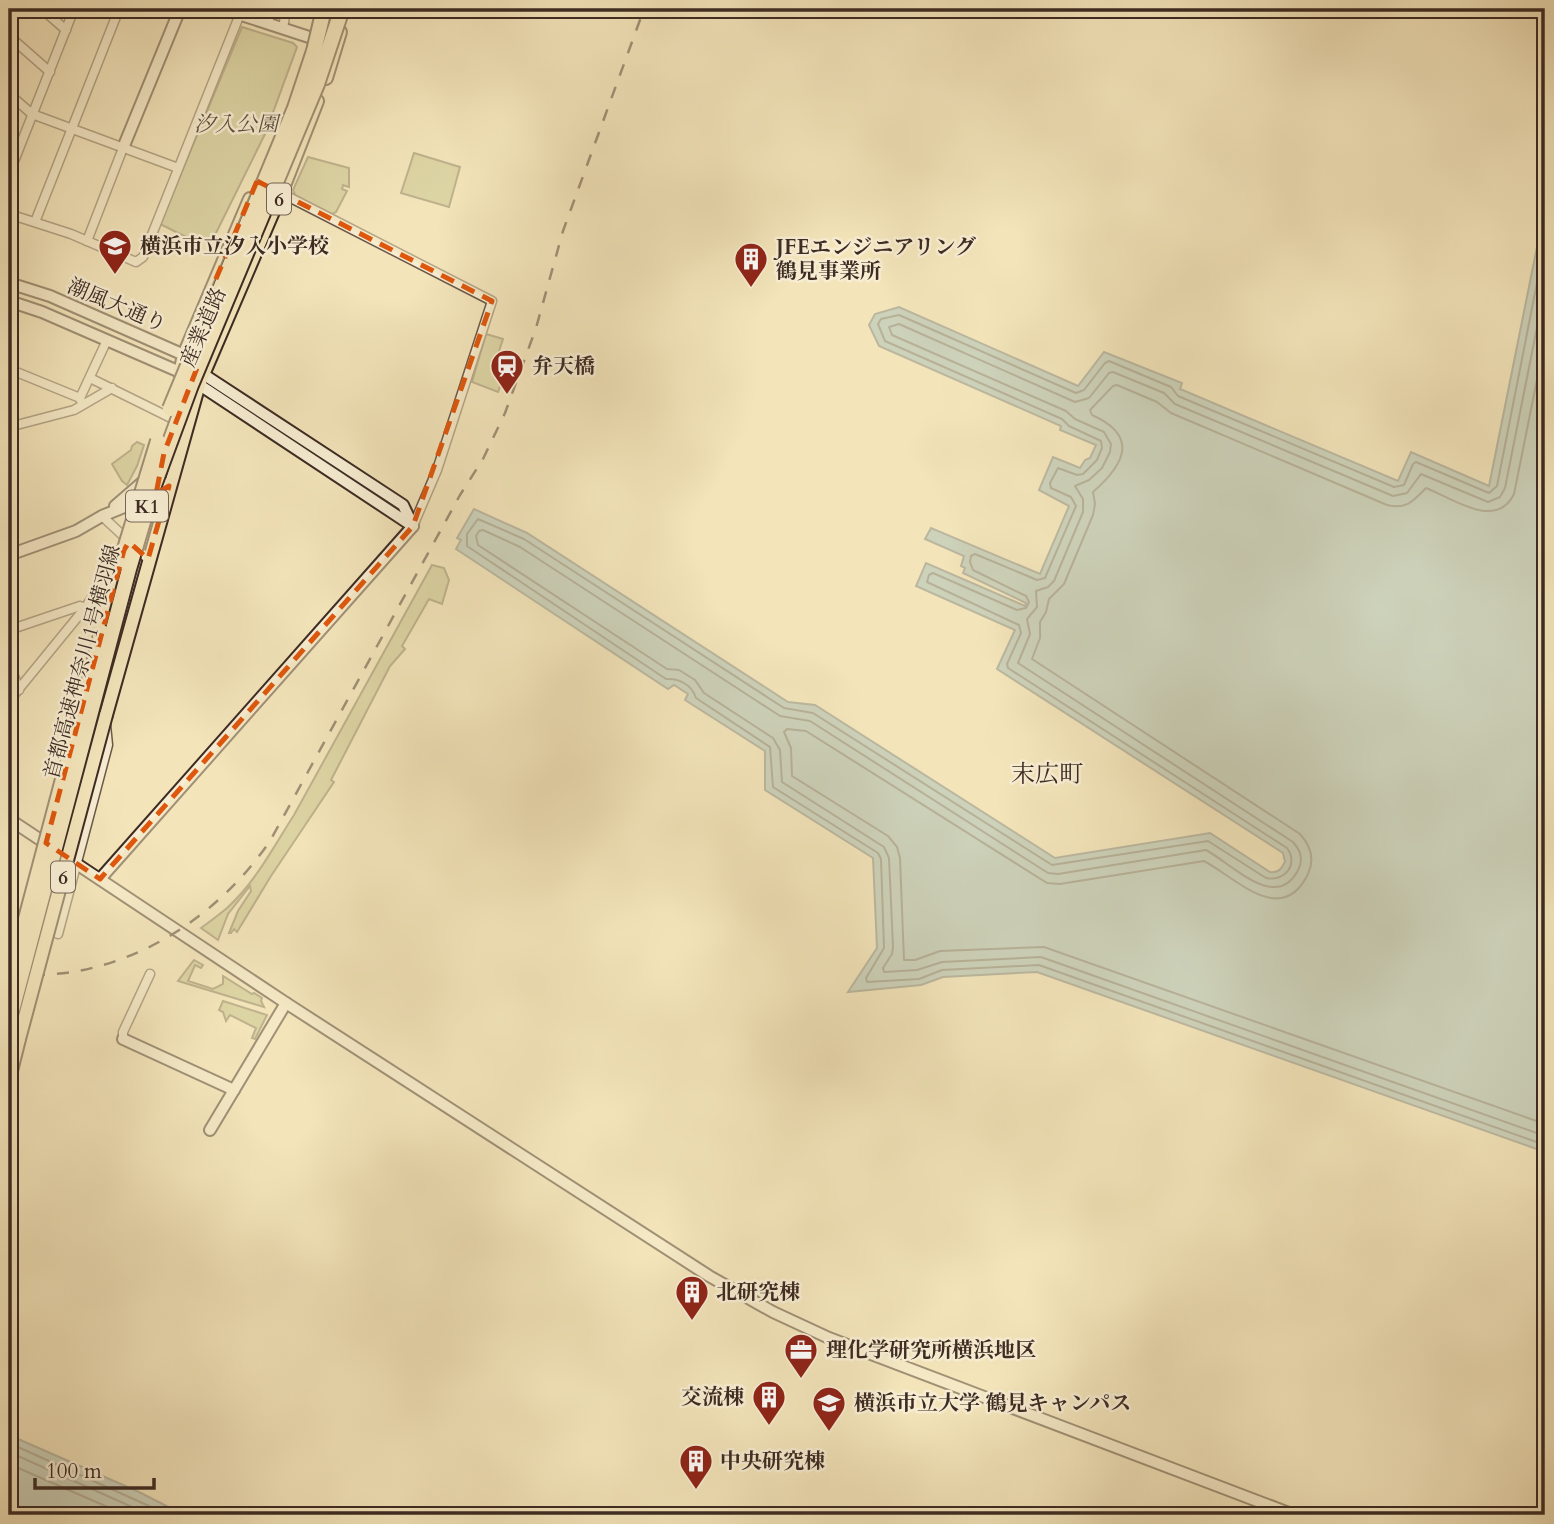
<svg xmlns="http://www.w3.org/2000/svg" width="1554" height="1524" font-family="Cardo,'Noto Serif JP',serif">
	<rect width="100%" height="100%" fill="#f3e4ba"/>
	<filter id="stains"><feTurbulence type="fractalNoise" baseFrequency=".00286" numOctaves="4"/><feColorMatrix values="0 0 0 0 .2 0 0 0 0 .09 0 0 0 0 .02 0 0 0 .5 -.17"/></filter>
	<radialGradient id="worn" r=".72"><stop offset=".6" stop-color="#630" stop-opacity="0"/><stop offset="1" stop-color="#630" stop-opacity=".3"/></radialGradient>
	<!-- green -->
	<g fill="#c3c28b" stroke="#807657" stroke-width="2">
		<polygon points="242,27 293,43 297,47 265,134 212,241 206,242 194,237 188,238 160,224"/>
		<polygon points="414,153 460,167 449,207 401,193"/>
		<polygon points="308,157 349,168 349,187 343,185 342,189 347,191 336,212 332,214 296,197 293,190"/>
		<polygon points="486,334 503,339 498,354 510,358 498,392 472,382"/>
		<polygon points="137,442 144,445 137,466 127,485 122,481 112,464 131,450 132,446"/>
		<path d="M432,565l12,3 5,12 -7,24 -13,-5 -27,47 3,3 -15,17 -59,114 3,2 -63,94 -34,56 -3,-3 -3,4h-2l9,-22 13,-20 -1,-5 -22,28 -10,26 -17,-12c8,-6 18,-13 26,-20 28,-25 47,-62 67,-93z"/>
		<polygon points="194,960 203,965 201,968 195,965 188,981 213,989 223,984 223,976 252,994 254,993 262,998 261,1001 264,1007 178,981"/>
		<polygon points="223,1001 267,1015 255,1039 252,1038 256,1028 230,1015 226,1021 223,1012 219,1010"/>
	</g>
	<!-- water -->
	<g fill="#a1bcbb" stroke="#79827e" stroke-width="2">
		<path d="M1545,207v945l-508,-180 -94,5 -22,8 -73,7 29,-44 -4,-90 -108,-68v-39l-80,-51 3,-6 -14,-9 -6,4 -212,-140 5,-9 -4,-2 17,-29 53,24 261,169 27,3 240,153 155,-25 60,39c9,1 11,-3 15,-10l-2,-9 -286,-184 18,-39 -99,-44 10,-23 99,43 1,-3 -63,-30 2,-5 -4,-2 3,-10 -39,-17 6,-11 109,46 29,-68 -30,-16 14,-33 27,11 5,-8 5,-2 6,-13 -36,-15 1,-4 -182,-80 -10,-21 6,-11 24,-7 179,79 26,-34 78,31 -2,6 218,92 13,-29 78,34z"/>
		<polygon points="9,1435 139,1492 184,1515 9,1515"/>
	</g>
	<g fill="none" stroke-linecap="round" stroke-linejoin="round">
		<!-- shore -->
		<g stroke="#6f746f" stroke-width="2">
			<path d="M1545,242l-48,244 -8,7 -73,-31 -3,2 -9,21 -10,2 -216,-91 -7,-9 -62,-26 -4,2 -21,27 -8,3 -177,-78 -18,4 -3,5 7,17 177,78 7,7 32,15 1,7 -5,12 -14,14 -6,1 -19,-7 -8,15 1,5 20,9 5,9 -31,72 -8,2 -62,-26 -4,2 -1,6 3,8 53,26 3,6 -3,6 -9,2 -84,-37 -4,2 -2,7 92,43 2,8 -14,31 1,4 279,180c12,16 -2,34 -21,30l-58,-37 -156,24 -239,-152 -29,-5 -260,-169 -46,-20 -11,15v12l199,133c13,-1 26,6 30,19l74,49 3,40 105,66 3,6 3,89 -18,30 1,4 52,-3 23,-9 97,-5 506,180"/>
			<path d="M1545,287l-40,201 -5,9 -12,5 -67,-28 -14,19 -14,3 -218,-92 -11,-11 -51,-21 -4,1 -20,25 -14,4 -176,-78 -10,3 3,8 174,76 9,8 29,13 7,12 -1,8 -8,16 -13,12 -14,6 8,13v13l-29,69 -6,6 -12,4 1,16 -10,12 3,15 -12,29 275,179c8,9 11,18 4,30 -22,39 -65,-8 -91,-22l-148,24 -10,-1 -238,-152 -30,-5 -260,-169 -37,-17 -4,1 -3,5 2,9 189,124 12,1 16,10 9,13 69,45 7,12 2,32 102,65 5,11 4,89 -1,7 -9,14 1,4 33,-2 25,-8 99,-5 504,179"/>
			<path d="M1545,340l-31,154c-18,37 -62,4 -88,-6 -12,12 -19,22 -39,17l-216,-92 -14,-11 -40,-17 -4,1 -23,24 2,5c47,21 33,49 1,77l2,12 -2,11 -29,69 -15,15 -3,13 -6,10v16l-8,21 268,175c10,11 15,25 8,40 -26,54 -72,4 -104,-13l-144,23 -13,-1 -241,-152 -19,-2 -3,3 7,16 1,28 96,60 9,11 3,11 4,102h11l25,-9 104,-4 501,177"/>
			<polyline points="9,1443 169,1515"/>
			<polyline points="9,1452 150,1515"/>
			<polyline points="9,1464 126,1515"/>
		</g>
		<defs>
			<g id="street">
				<polyline points="42,9 66,30"/>
				<polyline points="268,24 271,9"/>
				<polyline points="283,29 286,9"/>
				<polyline points="9,36 50,72"/>
				<polyline points="9,94 32,114 178,168"/>
				<polyline points="9,174 74,9"/>
				<polyline points="279,192 492,301 437,470 413,526"/>
				<polyline points="9,214 71,234 136,262 143,257 242,9"/>
				<polyline points="35,222 119,9"/>
				<polyline points="87,241 123,148"/>
				<polyline points="9,369 80,398"/>
				<polyline points="90,378 171,418"/>
				<polyline points="81,401 80,398 107,340"/>
				<polyline points="9,427 74,410 112,388"/>
				<polyline points="102,516 149,560"/>
				<polyline points="9,630 80,606 85,608"/>
				<polyline points="9,662 19,690"/>
				<polyline points="9,701 85,608 120,556"/>
				<polyline points="58,934 108,745 106,725"/>
				<polyline points="123,1039 123,1032 150,974"/>
			</g>
			<g id="secondary">
				<polyline points="223,9 312,38"/>
				<polyline points="123,148 180,9"/>
				<polyline points="9,283 50,296 184,355 203,374 403,505 413,526"/>
				<polyline points="9,301 42,312 180,372 411,525"/>
				<polyline points="115,506 145,480"/>
				<polyline points="9,555 76,531 102,516 156,494 171,481"/>
				<polyline points="9,819 286,1003 709,1276 773,1312 829,1338 1294,1515"/>
				<polyline points="100,879 413,526"/>
				<polyline points="123,1039 234,1090"/>
				<polyline points="210,1130 286,1003"/>
			</g>
			<g id="primary">
				<polyline points="326,78 340,32"/>
				<polyline points="180,373 184,355 250,199"/>
				<polyline points="106,715 199,384 281,193 317,101"/>
				<polyline points="9,1079 19,1039"/>
			</g>
		</defs>
		<!-- street casing -->
		<use href="#street" stroke="#6a5949" stroke-width="11"/>
		<!-- secondary casing -->
		<use href="#secondary" stroke="#3d2b23" stroke-width="14"/>
		<!-- primary casing -->
		<use href="#primary" stroke="#3d2b23" stroke-width="16"/>
		<!-- street -->
		<use href="#street" stroke="#f7edd2" stroke-width="8"/>
		<!-- secondary -->
		<use href="#secondary" stroke="#f7edd2" stroke-width="10"/>
		<!-- primary -->
		<use href="#primary" stroke="#f3e4ba" stroke-width="12"/>
		<!-- rail -->
		<path stroke="#3d2b23" stroke-width="2.5" stroke-dasharray="12 12" stroke-linecap="butt" d="M9,975c21,0 43,0 64,-3 81,-14 151,-64 197,-131l190,-346 23,-36 22,-46 31,-85 27,-97 81,-222"/>
		<defs>
			<polyline id="primary-bridge" points="19,1039 106,715"/>
			<g id="highway-bridge">
				<polyline points="170,409 295,108 314,51 324,9"/>
				<polyline points="121,562 158,441"/>
				<polyline points="9,983 102,632"/>
				<polyline points="9,1022 129,569 153,488 191,385 317,84 342,9"/>
			</g>
		</defs>
		<!-- primary-bridge casing -->
		<use href="#primary-bridge" stroke="#3d2b23" stroke-width="16" stroke-linecap="butt"/>
		<!-- highway-bridge casing -->
		<use href="#highway-bridge" stroke="#3d2b23" stroke-width="18" stroke-linecap="butt"/>
		<!-- primary-bridge -->
		<use href="#primary-bridge" stroke="#f3e4ba" stroke-width="12"/>
		<!-- highway-bridge -->
		<use href="#highway-bridge" stroke="#f3e4ba" stroke-width="14"/>
	</g>
	<!-- marked area -->
	<path d="M0 0H1554V1524H0ZM257,181l235,120 -79,225 -313,353 -54,-36 78,-293 5,-8 19,17 21,-73 -13,8 8,-41 33,-85 -13,-13z" fill="#f3e4ba" fill-opacity=".55" fill-rule="evenodd"/>
	<path fill="none" stroke="#df570d" stroke-width="5" stroke-dasharray="14 9" stroke-linejoin="round" d="M257,181l235,120 -79,225 -313,353 -54,-36 78,-293 5,-8 19,17 21,-73 -13,8 8,-41 33,-85 -13,-13z"/>
	<!-- icons -->
	<defs>
		<symbol id="school-pin" viewBox="-11 -11 22 30"><path d="M0 17L-7.5 6A9.5 9.5 0 1 1 7.5 6Z" fill="#8f2418" stroke="#f7edd2"/><path d="M0-5L7-2L0 1L-7-2ZM-4 1L0 2.5L4 1V4Q0 6-4 4Z" fill="#fff"/></symbol>
		<symbol id="building-pin" viewBox="-11 -11 22 30"><path d="M0 17L-7.5 6A9.5 9.5 0 1 1 7.5 6Z" fill="#8f2418" stroke="#f7edd2"/><path d="M-4-6H4V6H1V3H-1V6H-4ZM-2.5-4.3h1.7v1.8h-1.7ZM.8-4.3h1.7v1.8H.8ZM-2.5-1h1.7V.8h-1.7ZM.8-1h1.7V.8H.8Z" fill="#fff"/></symbol>
		<symbol id="station-pin" viewBox="-11 -11 22 30"><path d="M0 17L-7.5 6A9.5 9.5 0 1 1 7.5 6Z" fill="#8f2418" stroke="#f7edd2"/><path d="M-3-6H3Q5-6 5-4V2Q5 4 3 4L4.5 6H3L1.5 4h-3L-3 6H-4.5L-3 4Q-5 4-5 2V-4Q-5-6-3-6ZM-3.5-4v3h7v-3ZM-3.5 1v1.5H-2V1ZM2 1v1.5H3.5V1Z" fill="#fff"/></symbol>
		<symbol id="office-pin" viewBox="-11 -11 22 30"><path d="M0 17L-7.5 6A9.5 9.5 0 1 1 7.5 6Z" fill="#8f2418" stroke="#f7edd2"/><path d="M-6-3h4V-5.5h4V-3h4V5H-6ZM-1-4.5V-3h2v-1.5ZM-6 0V1H6V0Z" fill="#fff"/></symbol>
		<symbol id="university-pin" viewBox="-11 -11 22 30"><path d="M0 17L-7.5 6A9.5 9.5 0 1 1 7.5 6Z" fill="#8f2418" stroke="#f7edd2"/><path d="M0-5L7-2L0 1L-7-2ZM-4 1L0 2.5L4 1V4Q0 6-4 4Z" fill="#fff"/></symbol>
	</defs>
	<g fill-rule="evenodd">
		<use href="#school-pin" x="96" y="227" width="38" height="52"/>
		<use href="#building-pin" x="732" y="240" width="38" height="52"/>
		<use href="#station-pin" x="488" y="347" width="38" height="52"/>
		<use href="#building-pin" x="673" y="1273" width="38" height="52"/>
		<use href="#office-pin" x="782" y="1331" width="38" height="52"/>
		<use href="#building-pin" x="750" y="1378" width="38" height="52"/>
		<use href="#university-pin" x="810" y="1384" width="38" height="52"/>
		<use href="#building-pin" x="677" y="1442" width="38" height="52"/>
	</g>
	<g text-anchor="middle" stroke-width="5" stroke-linejoin="round" paint-order="stroke">
		<!-- shield labels -->
		<g fill="#f7edd2" stroke="#756558" stroke-width="2">
			<rect x="267" y="183.5" width="24" height="31" rx="5"/>
			<rect x="126" y="490.5" width="42" height="31" rx="5"/>
			<rect x="51" y="861.5" width="24" height="31" rx="5"/>
		</g>
		<g font-size="19" font-weight="bold" fill="#3d2b23">
			<text x="279" y="206">6</text>
			<text x="147" y="513">K1</text>
			<text x="63" y="884">6</text>
		</g>
		<!-- park labels -->
		<g font-size="21" font-style="italic" fill="#5e513d" stroke="#f7edd2">
			<text x="236" y="131">汐入公園</text>
		</g>
		<!-- poi labels -->
		<g font-size="21" font-weight="bold" fill="#3d2b23" stroke="#f7edd2" text-anchor="start">
			<text x="140" y="253">横浜市立汐入小学校</text>
			<text x="776" y="254">JFEエンジニアリング<tspan x="776" dy="24">鶴見事業所</tspan></text>
			<text x="532" y="373">弁天橋</text>
			<text x="716" y="1299">北研究棟</text>
			<text x="826" y="1357">理化学研究所横浜地区</text>
			<text x="744" y="1404" text-anchor="end">交流棟</text>
			<text x="854" y="1410">横浜市立大学 鶴見キャンパス</text>
			<text x="720" y="1468">中央研究棟</text>
		</g>
		<!-- street labels -->
		<g font-size="21" fill="#3d2b23" stroke="#f7edd2">
			<text transform="translate(117 305) rotate(23)" y="7">潮風大通り</text>
			<text transform="translate(203 327) rotate(-67)" y="7">産業道路</text>
			<text transform="translate(82 662) rotate(-75)" y="7">首都高速神奈川1号横羽線</text>
		</g>
		<!-- quarter labels -->
		<g font-size="24" fill="#3d2b23" stroke="#f7edd2">
			<text x="1047" y="782">末広町</text>
		</g>
	</g>
	<!-- margin -->
	<rect width="1554" height="1524" fill="none" stroke="#f3e4ba" stroke-width="35"/>
	<rect x="10" y="10" width="1533" height="1503" fill="none" stroke="#3d2b23" stroke-width="3.5"/>
	<rect x="18" y="18" width="1519" height="1489" fill="none" stroke="#3d2b23" stroke-width="2"/>
	<!-- scale -->
	<path d="M35 1478v10h119v-10" fill="none" stroke="#3d2b23" stroke-width="3.5"/>
	<text x="46" y="1478" font-size="21" fill="#3d2b23" stroke="#f7edd2" stroke-width="5" paint-order="stroke">100 m</text>
	<rect width="100%" height="100%" filter="url(#stains)"/>
	<rect width="100%" height="100%" fill="url(#worn)"/>
</svg>
